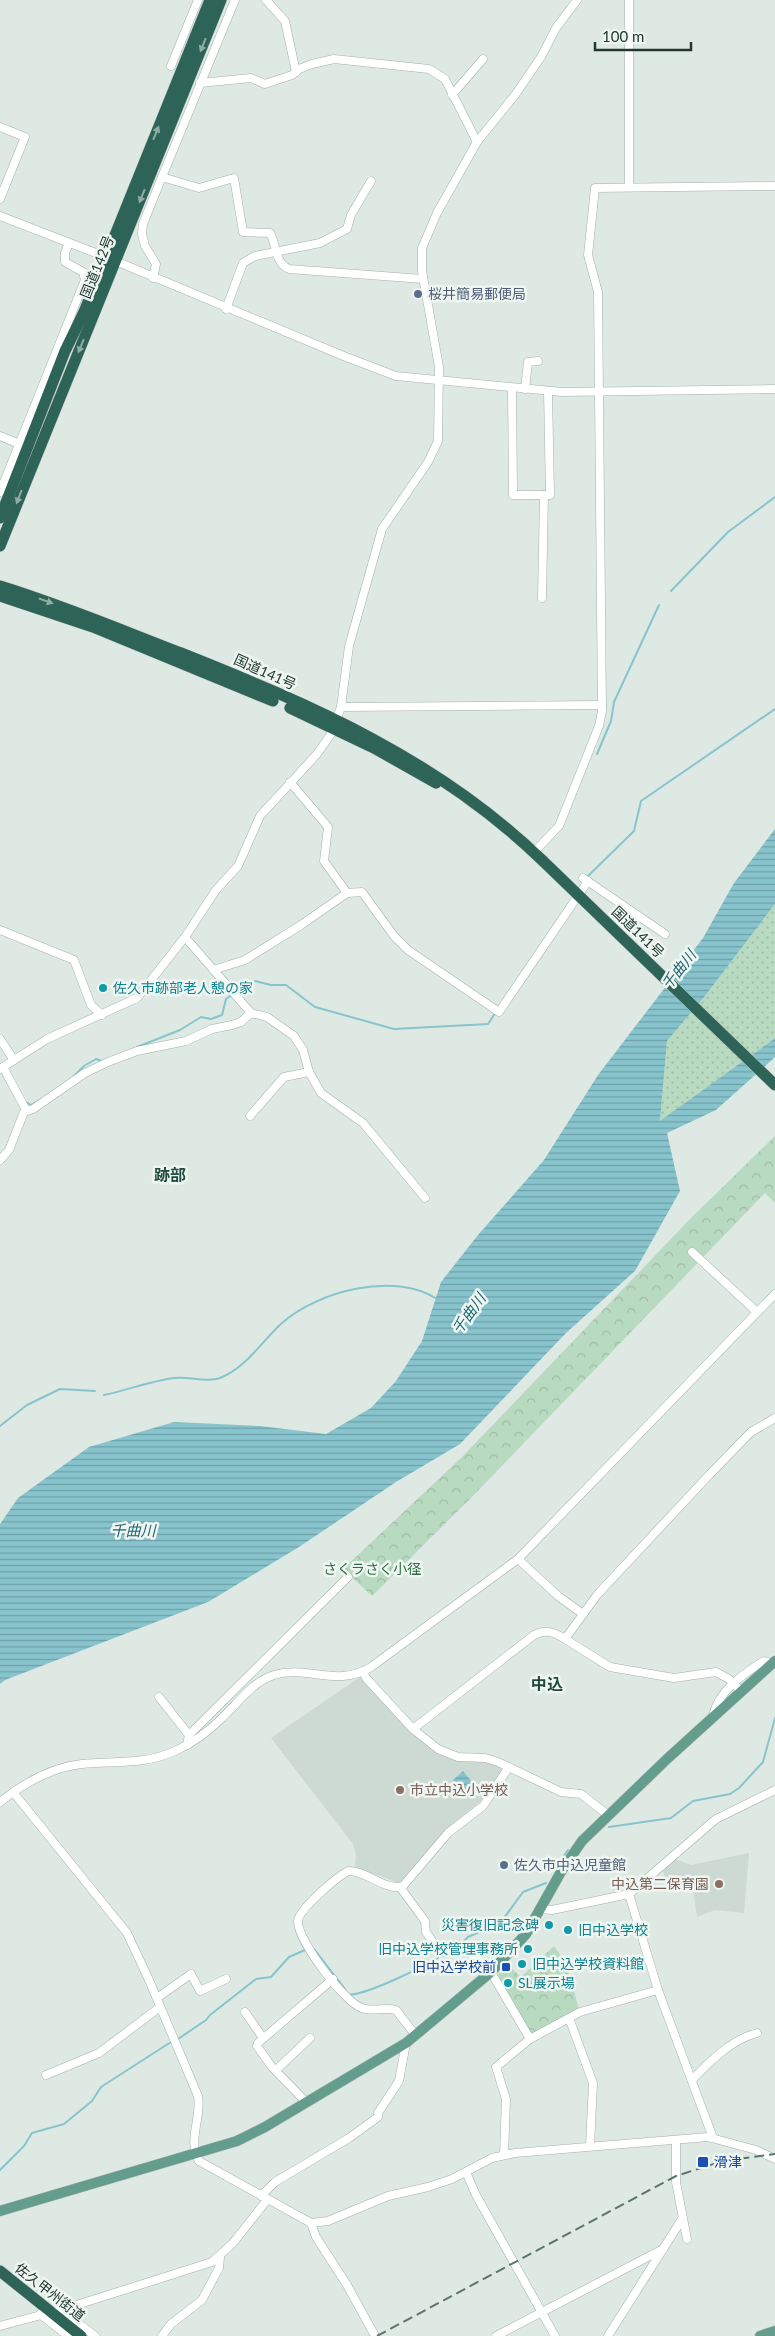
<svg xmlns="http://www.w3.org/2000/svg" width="775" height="2336" font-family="Lato,'Noto Sans JP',sans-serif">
	<defs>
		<pattern id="grass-dots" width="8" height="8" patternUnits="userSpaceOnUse" patternTransform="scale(1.25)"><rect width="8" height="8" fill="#b8dac0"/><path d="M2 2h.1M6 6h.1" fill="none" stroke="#9ebca5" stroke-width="1.8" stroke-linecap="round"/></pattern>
		<pattern id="park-crowns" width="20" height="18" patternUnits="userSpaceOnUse" patternTransform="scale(1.25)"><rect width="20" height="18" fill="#b8dac0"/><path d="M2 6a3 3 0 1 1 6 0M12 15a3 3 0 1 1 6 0" fill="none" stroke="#9ebca5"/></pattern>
		<pattern id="water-rules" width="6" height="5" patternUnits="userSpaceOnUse" patternTransform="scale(1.25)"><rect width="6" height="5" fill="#88c4cd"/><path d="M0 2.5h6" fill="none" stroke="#6fa0a7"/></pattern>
	</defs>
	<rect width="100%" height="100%" fill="#dfe9e4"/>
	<!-- built -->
	<g fill="#cdd9d3">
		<polygon points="360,1677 412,1734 424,1743 436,1750 498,1765 501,1771 481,1801 451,1825 399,1883 355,1867 356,1855 353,1844 271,1738"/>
		<polygon points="749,1853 744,1913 715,1910 697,1917 692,1883 666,1886 663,1869 675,1859 691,1865"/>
	</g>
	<!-- grass -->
	<polygon fill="url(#grass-dots)" points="775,904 775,1038 660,1122 667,1041 705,996"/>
	<!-- park -->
	<g fill="url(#park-crowns)">
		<polygon points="775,1136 775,1203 765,1193 471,1498 372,1596 343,1569 463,1456 691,1218"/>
		<path d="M554,1946c14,17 20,43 25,65l-48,23 -35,-58 13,-10 12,11z"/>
	</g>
	<!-- water -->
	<g fill="url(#water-rules)">
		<polygon points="775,829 775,904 705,996 667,1041 660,1121 775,1038 775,1057 716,1110 667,1133 680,1191 635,1271 566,1333 460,1444 396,1482 299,1547 208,1602 5,1680 0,1684 0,1524 18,1498 89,1447 174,1422 260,1426 326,1434 371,1408 396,1381 422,1341 441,1282 478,1235 544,1160 598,1075 703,938 734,883"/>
		<polygon points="463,1771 478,1789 467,1798 452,1781"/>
	</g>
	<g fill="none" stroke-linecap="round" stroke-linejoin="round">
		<!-- stream -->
		<g stroke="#88c4cd" stroke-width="2">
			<polyline points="671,591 728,532 775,497"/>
			<polyline points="597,754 611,721 614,702 659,605"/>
			<polyline points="587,877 634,831 641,801 775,709"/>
			<polyline points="237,991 255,981 271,985 286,985 315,1007 394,1029 488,1024 496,1012"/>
			<polyline points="137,1047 180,1030 201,1017 211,1019 222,1015 226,999 233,994"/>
			<polyline points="73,1077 84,1066 96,1059 102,1061"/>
			<polyline points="26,1102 31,1105 43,1098"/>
			<path d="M104,1395c23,-5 47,-14 70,-17 14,-2 33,5 46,0 26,-10 42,-37 62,-55 36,-32 113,-52 155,-24"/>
			<polyline points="0,1426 27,1405 60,1389 95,1391"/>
			<polyline points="609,1827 671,1818 693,1801 730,1794 739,1788 763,1762 775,1718"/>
			<polyline points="561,1860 568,1850"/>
			<polyline points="461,1944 468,1937 501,1922 523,1892 546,1883"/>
			<polyline points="314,1949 345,1989"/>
			<path d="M349,1995c22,-2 74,-28 94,-40"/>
			<polyline points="178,2039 206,2020 210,2015 256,1979 271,1977 289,1957 305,1950"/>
			<polyline points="0,2170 24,2146 32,2133 64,2124 92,2101 101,2087 171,2042"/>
		</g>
		<defs>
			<g id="minor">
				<polyline points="266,0 285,21 296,72"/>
				<polyline points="629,0 629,187"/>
				<polyline points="171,66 198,0"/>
				<polyline points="200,83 251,78 265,84 292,75 299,69 312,64 334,59 429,69 445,79 477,142"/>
				<polyline points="452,95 483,59"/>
				<polyline points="0,127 25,137 0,199"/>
				<polyline points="162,177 235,0"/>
				<polyline points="0,216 106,257 346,357 396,376 562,392 775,389"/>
				<path d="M153,278l3,-14 -11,-18 -3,-12 1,-10 19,-47 37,11 35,-10 9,54 27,1c7,12 4,29 19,36l134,10"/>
				<polyline points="226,309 243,263 255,256 320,243 347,229 351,215 371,181"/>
				<polyline points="512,388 513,495 550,495 548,391"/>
				<polyline points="525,389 528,362 538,361"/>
				<polyline points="0,436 24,446"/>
				<polyline points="0,492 85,280 83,272 65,262 65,253 69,243"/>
				<polyline points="542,598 544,495"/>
				<polyline points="341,707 602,705"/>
				<polyline points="290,782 328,827 324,861 347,893"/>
				<polyline points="534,852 559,826 599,726 602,711 598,292 588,255 595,188 775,186"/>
				<polyline points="583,878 665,934"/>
				<polyline points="0,930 74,960 91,1005 102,1015"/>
				<polyline points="185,937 251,1013 267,1017 294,1036 303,1050 309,1072 321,1093 363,1123 425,1198"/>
				<polyline points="213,970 245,960 301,925 347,893 362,892 394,936 408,950 499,1012 588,881"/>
				<polyline points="0,1039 14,1060"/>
				<polyline points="3,1067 26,1110"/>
				<polyline points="0,1069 47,1039 137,998 185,937 216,890 238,866 260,816 317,754 331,734 341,707 349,646 382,529 428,462 438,441 439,367 422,271 422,248 437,213 477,142 515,95 541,57 556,28 577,0"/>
				<polyline points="250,1116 284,1077 309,1072"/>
				<polyline points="0,1160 9,1150 24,1112 33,1109 85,1073 108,1062 137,1051 186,1041 212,1029 232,1025 241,1022 251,1013"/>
				<polyline points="692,1252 757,1312"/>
				<polyline points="518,1559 558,1596 583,1614"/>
				<polyline points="565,1639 610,1667 674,1678 716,1672 729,1679 741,1691"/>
				<polyline points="363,1671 366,1678 413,1729 438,1749 458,1757 485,1758 498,1762 561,1792 581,1794 608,1815"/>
				<polyline points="159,1697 189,1735"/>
				<path d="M713,1716c5,-25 31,-43 51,-55l7,2"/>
				<path d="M413,1729l121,-94c12,-6 20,-3 31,4l32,-44 113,-121 41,-42 24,-14"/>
				<polyline points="187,1745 189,1735 348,1577"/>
				<path d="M13,1792l114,141 22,47 49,116c4,22 -11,44 1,65l112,62 5,14 31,48 28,51"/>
				<path d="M0,1802c24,-19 51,-35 82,-38 33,-3 62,1 93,-13 18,-8 33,-19 47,-33 16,-15 30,-36 52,-43 34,-10 63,13 97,-8l147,-108 257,-265"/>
				<polyline points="400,1887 425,1921 426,1932 440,1953 457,1944 488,1967 530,2039"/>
				<polyline points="629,1894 658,1990 713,2138"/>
				<polyline points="542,1909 552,1910 629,1894 716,1819 775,1790"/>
				<polyline points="157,1998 191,1974 200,1991 226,1979"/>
				<polyline points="245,2012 263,2038"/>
				<polyline points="569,2018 593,2083 590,2146"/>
				<path d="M416,2036l-20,-26c-11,-3 -23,2 -34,-2 -17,-5 -65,-68 -64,-87 1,-12 39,-44 50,-50 18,-1 38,21 55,15l45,-53 35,-27 26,-39"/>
				<polyline points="276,2070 310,2038"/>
				<polyline points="46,2075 99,2053 160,2007"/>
				<path d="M692,2080c18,-19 39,-40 65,-47"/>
				<polyline points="307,2103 272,2067 257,2046 258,2043 333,1979"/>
				<polyline points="676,2140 676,2182 687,2239"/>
				<polyline points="504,2155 506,2099 496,2067 530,2039 580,2012 658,1990"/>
				<polyline points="466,2172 476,2195 555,2336"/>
				<polyline points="261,2196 275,2182 349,2138 378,2117 378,2113 399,2081 406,2043"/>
				<polyline points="311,2223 328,2221 388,2196 428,2187 452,2179 492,2158 515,2153 708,2137 756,2150 775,2159"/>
				<polyline points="64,2309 69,2316 95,2336"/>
				<polyline points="40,2314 68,2336"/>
				<polyline points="0,2326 64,2309 212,2262 233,2243 267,2200"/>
				<polyline points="162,2336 171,2324 202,2300 219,2268 220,2257"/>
				<polyline points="496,2336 663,2249"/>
				<polyline points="608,2336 682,2219"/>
			</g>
			<g id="major">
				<polyline points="0,2211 237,2141 265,2127 406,2043 491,1972 526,1934 562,1870 582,1841 667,1759 775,1661"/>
				<polyline points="760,2336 775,2331"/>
			</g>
			<g id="highway">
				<polyline points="0,518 65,351 84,312 210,0"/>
				<polyline points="0,546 221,0"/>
				<path d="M0,586c62,19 121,44 181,67 133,53 258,107 362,208"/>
				<polyline points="0,596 93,627 273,701"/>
				<polyline points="290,708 374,748 436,783"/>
				<polyline points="0,2271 81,2336"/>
			</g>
		</defs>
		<!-- minor casing -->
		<use href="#minor" stroke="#a2b0ab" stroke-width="9"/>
		<!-- major casing -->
		<use href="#major" stroke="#bcc3c1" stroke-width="11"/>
		<!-- highway casing -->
		<use href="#highway" stroke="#bcc3c1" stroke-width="12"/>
		<!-- minor -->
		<use href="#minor" stroke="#fff" stroke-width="8"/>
		<!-- major -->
		<use href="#major" stroke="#659d8d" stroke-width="10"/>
		<!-- highway -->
		<use href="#highway" stroke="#2e6357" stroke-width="11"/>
		<!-- rail -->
		<polyline stroke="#5b746d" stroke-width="2" stroke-dasharray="10 5" stroke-linecap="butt" points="377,2336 676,2176 723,2161 775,2154"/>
		<defs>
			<polyline id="highway-bridge" points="543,861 775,1085"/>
		</defs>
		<!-- highway-bridge casing -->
		<use href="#highway-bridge" stroke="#bcc3c1" stroke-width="12" stroke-linecap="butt"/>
		<!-- highway-bridge -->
		<use href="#highway-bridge" stroke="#2e6357" stroke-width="11"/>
	</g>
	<!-- one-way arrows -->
	<defs><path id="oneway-solid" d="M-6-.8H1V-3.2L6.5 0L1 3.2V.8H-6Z" transform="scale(1.25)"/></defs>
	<g fill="#8eaca4">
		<use href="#oneway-solid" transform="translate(203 45) rotate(112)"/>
		<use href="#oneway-solid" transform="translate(156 133) rotate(-68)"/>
		<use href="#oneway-solid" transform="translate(142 196) rotate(112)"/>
		<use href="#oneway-solid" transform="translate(81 346) rotate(112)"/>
		<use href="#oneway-solid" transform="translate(19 497) rotate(111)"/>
		<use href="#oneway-solid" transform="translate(46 601) rotate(19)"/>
	</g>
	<!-- markers -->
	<g fill="#5c6f8a" stroke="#eff6f2" stroke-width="2">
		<circle cx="418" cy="294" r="5"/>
		<circle cx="504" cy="1865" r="5"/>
	</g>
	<g fill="#0f9aa8" stroke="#eff6f2" stroke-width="2">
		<circle cx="103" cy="988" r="5"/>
		<circle cx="549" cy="1925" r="5"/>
		<circle cx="568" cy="1930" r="5"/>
		<circle cx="528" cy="1949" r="5"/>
		<circle cx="522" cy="1964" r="5"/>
		<circle cx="508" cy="1983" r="5"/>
	</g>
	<g fill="#8d6e63" stroke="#eff6f2" stroke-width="2">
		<circle cx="400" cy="1790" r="5"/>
		<circle cx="719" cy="1884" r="5"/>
	</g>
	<g fill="#1a4fb4" stroke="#eff6f2" stroke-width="2">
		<rect x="501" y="1962" width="10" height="10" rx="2.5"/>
		<rect x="697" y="2156" width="12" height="12" rx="2.5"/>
	</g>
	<g text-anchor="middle" stroke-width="5" stroke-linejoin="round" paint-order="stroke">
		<!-- street labels -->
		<g font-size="14" fill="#213831" stroke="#eff6f2">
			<text transform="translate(97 267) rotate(-68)" y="5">国道142号</text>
			<text transform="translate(265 672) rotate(24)" y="5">国道141号</text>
			<text transform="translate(638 932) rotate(44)" y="5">国道141号</text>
			<text transform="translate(50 2292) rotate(38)" y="5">佐久甲州街道</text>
		</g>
		<!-- service labels -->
		<g font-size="14" fill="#4e5e75" stroke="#eff6f2" text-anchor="start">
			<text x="428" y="299">桜井簡易郵便局</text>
			<text x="514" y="1870">佐久市中込児童館</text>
		</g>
		<!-- culture labels -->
		<g font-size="14" fill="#0d838f" stroke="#eff6f2" text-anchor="start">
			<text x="113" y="993">佐久市跡部老人憩の家</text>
			<text x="539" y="1930" text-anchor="end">災害復旧記念碑</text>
			<text x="578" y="1935">旧中込学校</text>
			<text x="518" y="1954" text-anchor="end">旧中込学校管理事務所</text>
			<text x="532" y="1969">旧中込学校資料館</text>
			<text x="518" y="1988">SL展示場</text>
		</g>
		<!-- park labels -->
		<g font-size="14" fill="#2d6d44" stroke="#eff6f2">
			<text x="372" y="1574">さくラさく小径</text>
		</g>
		<!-- education labels -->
		<g font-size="14" fill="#785e54" stroke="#eff6f2" text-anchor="start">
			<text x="410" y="1795">市立中込小学校</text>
			<text x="709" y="1889" text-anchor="end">中込第二保育園</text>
		</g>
		<!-- transit labels -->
		<g font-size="14" fill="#164399" stroke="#eff6f2" text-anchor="end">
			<text x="496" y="1972">旧中込学校前</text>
			<text x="714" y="2167" text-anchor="start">滑津</text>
		</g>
		<!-- water labels -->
		<g font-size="15" font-style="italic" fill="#1e6671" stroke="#eff6f2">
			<text transform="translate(679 970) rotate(-52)" y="5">千曲川</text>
			<text transform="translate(469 1314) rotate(-54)" y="5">千曲川</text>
			<text x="133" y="1536">千曲川</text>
		</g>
		<!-- quarter labels -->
		<g font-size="16" font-weight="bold" fill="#1e493d" stroke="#eff6f2">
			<text x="170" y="1181">跡部</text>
			<text x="547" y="1690">中込</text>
		</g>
	</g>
	<!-- scale -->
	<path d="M595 42v8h96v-8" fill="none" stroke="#213831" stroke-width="2.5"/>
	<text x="602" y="42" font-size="15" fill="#213831" stroke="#eff6f2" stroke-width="4" paint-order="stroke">100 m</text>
</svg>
